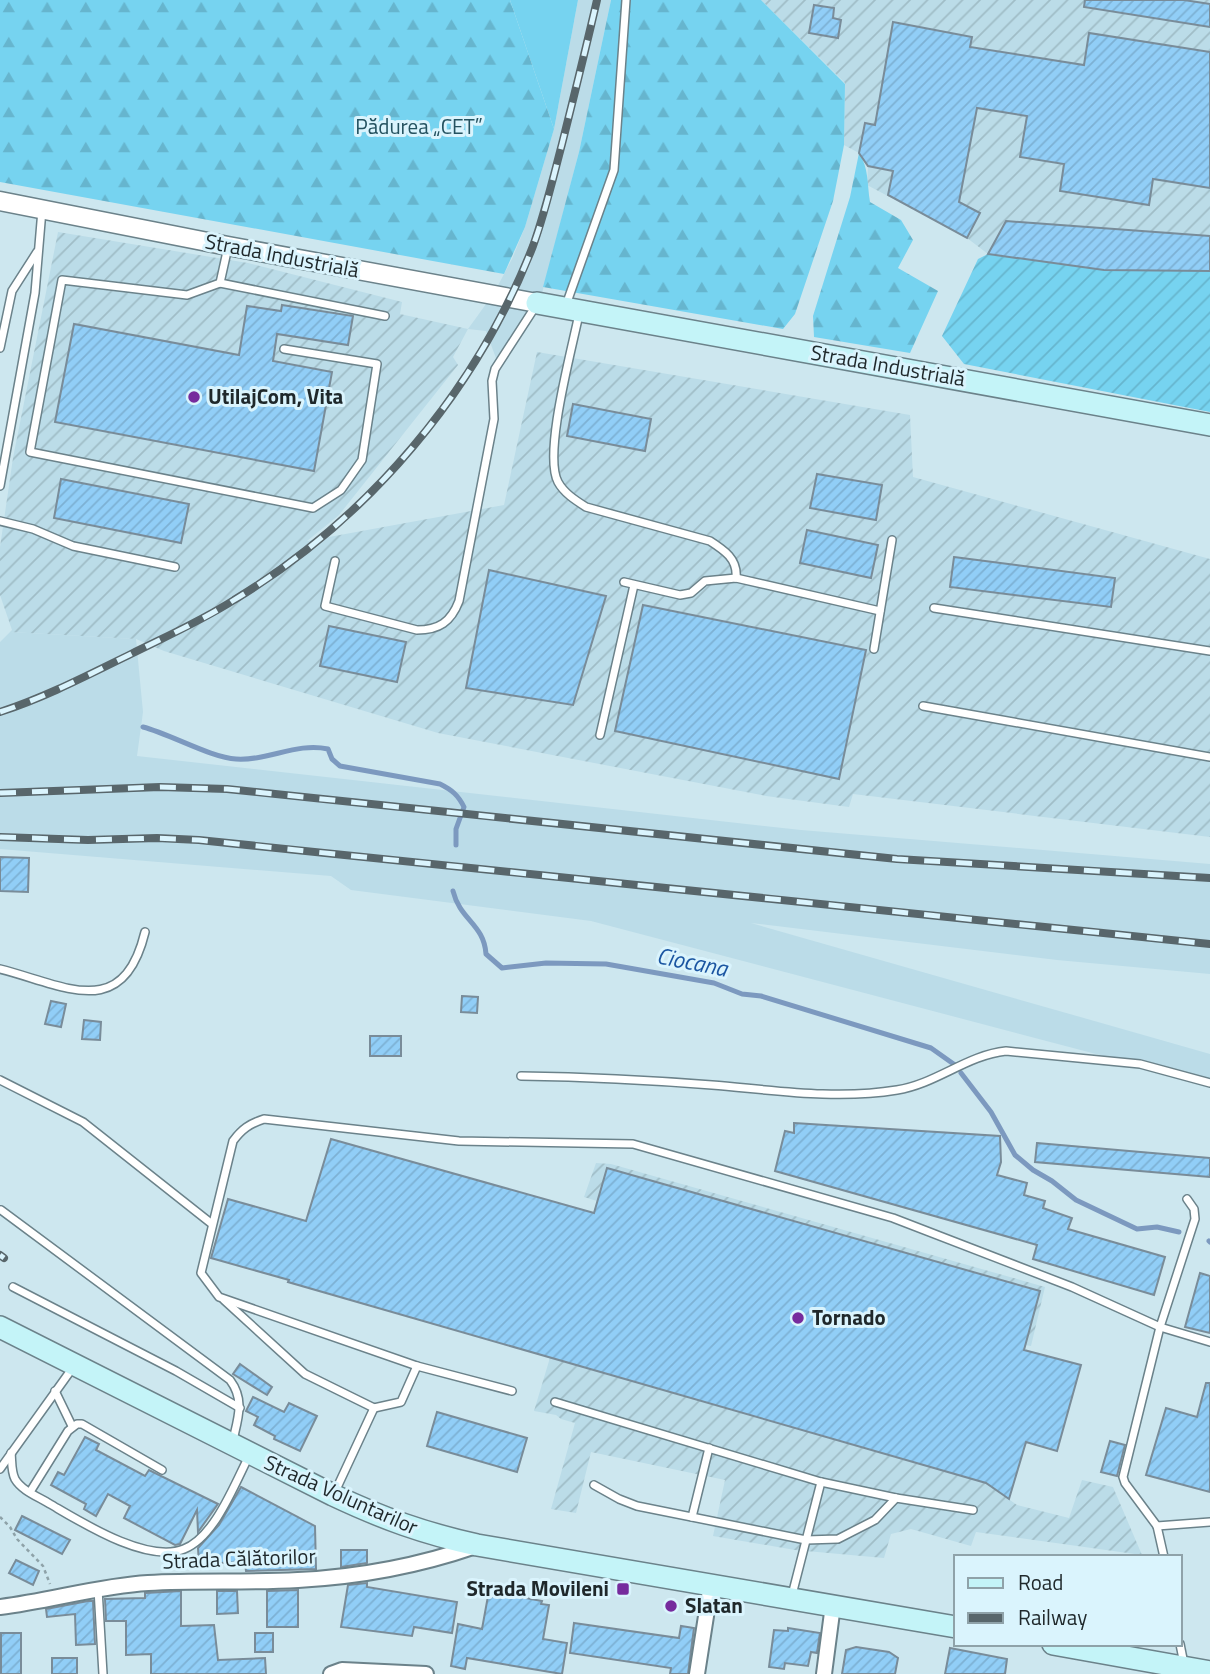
<svg xmlns="http://www.w3.org/2000/svg" width="1210" height="1674" font-family="'Titillium Web',sans-serif">
	<defs>
		<pattern id="industrial-furrows" width="10" height="10" patternUnits="userSpaceOnUse" patternTransform="scale(1.75)"><rect width="10" height="10" fill="#bbdce8"/><path d="M-1 1l2-2M0 10L10 0M9 11l2-2" fill="none" stroke="#a0bdc7"/></pattern>
		<pattern id="forest-firs" width="22" height="20" patternUnits="userSpaceOnUse" patternTransform="scale(1.75)"><rect width="22" height="20" fill="#76d3f0"/><path d="M5 1l3.5 6h-7zM16 11l3.5 6h-7z" fill="#66b5ce"/></pattern>
		<pattern id="garden-furrows" width="10" height="10" patternUnits="userSpaceOnUse" patternTransform="scale(1.75)"><rect width="10" height="10" fill="#76d3f0"/><path d="M-1 1l2-2M0 10L10 0M9 11l2-2" fill="none" stroke="#66b5ce"/></pattern>
		<pattern id="building-hatch" width="6" height="6" patternUnits="userSpaceOnUse" patternTransform="scale(1.75)"><rect width="6" height="6" fill="#91cef7"/><path d="M-1 1l2-2M0 6l6-6M5 7l2-2" fill="none" stroke="#7db1d4"/></pattern>
	</defs>
	<rect width="100%" height="100%" fill="#cde7ef"/>
	<!-- built -->
	<g fill="#bbdce8">
		<polygon points="578,0 611,0 579,152 541,297 525,332 497,361 486,331 468,329 494,293 512,259 525,227 554,129"/>
		<polygon points="10,632 136,639 143,712 137,756 801,830 1210,864 1210,974 1057,960 751,923 1210,1054 1210,1084 591,921 351,890 331,876 0,849 0,642"/>
	</g>
	<!-- industrial -->
	<g fill="url(#industrial-furrows)">
		<polygon points="761,0 1210,0 1210,271 1104,270 988,254 967,238 867,185 868,166 859,153 844,145 845,83"/>
		<polygon points="58,232 248,263 402,302 400,314 468,329 453,357 458,365 339,515 307,541 504,505 537,352 910,415 913,477 1210,559 1210,837 853,794 849,807 766,796 438,733 164,651 136,639 10,632 12,630 0,595 0,547 13,458"/>
		<polygon points="596,1163 611,1164 1045,1287 1031,1346 1025,1345 986,1483 1017,1505 1069,1518 1082,1480 1113,1487 1142,1555 976,1532 971,1546 911,1529 891,1534 884,1558 795,1550 713,1536 725,1480 591,1452 576,1513 551,1509 575,1423 561,1419 556,1415 534,1411 597,1201 584,1197"/>
	</g>
	<!-- grass -->
	<polygon fill="#76d3f0" points="510,0 578,0 554,129"/>
	<!-- forest -->
	<g fill="url(#forest-firs)">
		<polygon points="0,0 510,0 554,129 525,227 504,274 0,182"/>
		<polygon points="611,0 761,0 845,84 844,145 833,201 795,314 783,329 543,287 579,152"/>
		<path d="M859,153c10,15 8,31 11,49l31,18 12,20 -15,28 40,23 -28,62 -96,-16 -1,-21 37,-119z"/>
	</g>
	<!-- garden -->
	<polygon fill="url(#garden-furrows)" points="988,254 1104,270 1210,271 1210,412 964,364 942,336 978,259"/>
	<g fill="none" stroke-linecap="round" stroke-linejoin="round">
		<!-- stream -->
		<g stroke="#7c99bf" stroke-width="5">
			<path d="M143,727c27,7 69,31 93,32 32,2 61,-17 92,-10l4,10 8,7 100,18c12,6 18,11 24,23l-8,22v16"/>
			<path d="M453,891c7,29 31,33 33,63l16,14 44,-5 60,1 108,19 28,11 19,2 170,52 24,17"/>
			<polyline points="961,1073 991,1112 1015,1155 1033,1170 1052,1181 1076,1200 1137,1229 1157,1227 1179,1232"/>
			<polyline points="1209,1241 1210,1242"/>
		</g>
	</g>
	<!-- building -->
	<g fill="url(#building-hatch)" stroke="#798c99" stroke-width="2">
		<polygon points="1085,0 1184,0 1210,4 1210,27 1084,7"/>
		<polygon points="814,5 834,8 833,18 841,20 838,38 809,33"/>
		<polygon points="893,22 972,37 970,47 1084,65 1089,33 1210,52 1210,188 1153,179 1149,205 1060,191 1064,164 1020,157 1027,116 977,108 959,202 980,213 967,238 888,195 893,171 868,166 859,153 865,123 875,125"/>
		<polygon points="1006,221 1210,236 1210,271 1104,270 988,254"/>
		<polygon points="282,305 353,316 348,345 277,334 273,361 332,372 314,471 55,422 74,324 239,355 247,306 281,311"/>
		<polygon points="573,404 651,419 645,451 567,436"/>
		<polygon points="817,474 882,485 876,520 810,508"/>
		<polygon points="61,479 189,504 181,543 54,518"/>
		<polygon points="807,530 878,545 871,578 800,563"/>
		<polygon points="954,557 1115,578 1111,607 950,587"/>
		<polygon points="489,570 606,596 573,705 466,688"/>
		<polygon points="643,605 866,650 839,779 615,731"/>
		<polygon points="329,626 406,642 397,682 320,666"/>
		<polygon points="0,857 29,858 28,892 0,891"/>
		<polygon points="462,996 478,997 477,1013 461,1012"/>
		<polygon points="51,1001 66,1004 61,1027 45,1024"/>
		<polygon points="84,1020 101,1022 100,1040 82,1039"/>
		<rect x="370" y="1036" width="31" height="20"/>
		<polygon points="794,1123 1000,1136 1001,1162 997,1175 1027,1183 1024,1195 1045,1201 1043,1208 1072,1218 1068,1229 1165,1257 1154,1295 1033,1259 1037,1245 775,1171 785,1131 794,1133"/>
		<polygon points="331,1139 594,1213 607,1168 1040,1291 1024,1350 1081,1365 1057,1451 1026,1442 1009,1499 986,1483 288,1282 289,1280 211,1258 228,1199 306,1221"/>
		<polygon points="1037,1143 1210,1158 1210,1177 1035,1162"/>
		<polygon points="1200,1273 1210,1276 1210,1333 1185,1327"/>
		<polygon points="240,1364 272,1387 267,1395 233,1374"/>
		<polygon points="1206,1383 1210,1383 1210,1492 1146,1475 1166,1408 1197,1417"/>
		<polygon points="253,1397 284,1412 289,1403 317,1416 300,1451 274,1439 275,1436 254,1425 258,1417 246,1411"/>
		<polygon points="437,1412 527,1438 517,1472 427,1446"/>
		<polygon points="85,1437 99,1444 96,1450 145,1476 149,1470 218,1504 198,1532 197,1510 180,1544 175,1545 124,1518 130,1506 108,1494 96,1516 84,1509 86,1504 51,1485 58,1472 64,1475"/>
		<polygon points="1110,1441 1125,1445 1117,1476 1101,1472"/>
		<polygon points="241,1487 315,1526 316,1569 246,1571 245,1562 199,1564 198,1548 219,1525"/>
		<polygon points="22,1516 70,1540 62,1554 15,1530"/>
		<polygon points="341,1550 367,1550 367,1563 341,1567"/>
		<polygon points="16,1560 39,1571 33,1585 9,1573"/>
		<polygon points="367,1583 367,1587 457,1602 452,1633 414,1627 412,1636 341,1627 348,1585"/>
		<polygon points="298,1590 298,1627 267,1627 267,1591"/>
		<polygon points="181,1591 181,1626 214,1625 218,1660 265,1658 266,1674 151,1674 151,1654 126,1655 126,1621 106,1621 105,1599 145,1598 145,1593"/>
		<polygon points="217,1591 237,1591 238,1613 217,1614"/>
		<polygon points="488,1596 520,1597 542,1601 541,1604 549,1605 543,1639 567,1643 562,1674 467,1658 465,1669 451,1666 458,1624 482,1629"/>
		<polygon points="88,1601 93,1601 95,1644 76,1645 75,1614 47,1617 46,1609"/>
		<polygon points="574,1623 679,1638 681,1626 694,1628 688,1674 670,1674 671,1668 570,1653"/>
		<polygon points="788,1628 820,1633 817,1653 811,1652 808,1666 785,1663 784,1669 769,1667 774,1630 788,1631"/>
		<rect x="1" y="1633" width="20" height="41"/>
		<rect x="255" y="1633" width="18" height="19"/>
		<polygon points="856,1647 889,1652 898,1658 895,1674 842,1674 846,1650"/>
		<polygon points="950,1648 1007,1659 1005,1674 945,1674"/>
		<rect x="52" y="1658" width="25" height="16"/>
	</g>
	<g fill="none" stroke-linecap="round" stroke-linejoin="round">
		<defs>
			<g id="service">
				<polyline points="228,247 220,283 187,295 62,280 30,452 313,508 341,490 362,460 377,364 284,349"/>
				<polyline points="220,283 385,316"/>
				<polyline points="566,305 614,170 626,0"/>
				<path d="M579,314c-7,35 -36,140 -21,168 6,11 17,18 28,25l124,34c14,9 28,18 26,37"/>
				<polyline points="0,348 12,291 37,252"/>
				<polyline points="0,486 35,293 42,210"/>
				<polyline points="0,521 33,529 73,546 175,567"/>
				<path d="M335,561l-10,45 92,24c22,0 34,-8 42,-29l35,-182 -2,-38 3,-12 42,-65"/>
				<polyline points="624,582 680,595 691,593 705,581 736,578 880,611"/>
				<polyline points="934,608 1210,651"/>
				<polyline points="874,649 892,540"/>
				<polyline points="923,706 1210,757"/>
				<polyline points="600,735 634,585"/>
				<path d="M0,969c64,16 123,54 145,-37"/>
				<path d="M521,1076c64,1 127,4 191,9 61,5 124,15 185,5 39,-6 70,-35 109,-39l134,13 70,19"/>
				<polyline points="0,1080 83,1122 212,1224"/>
				<path d="M1,1210l229,170c15,20 8,38 3,60"/>
				<polyline points="13,1287 176,1371 240,1408"/>
				<polyline points="224,1300 305,1374 374,1408 334,1494"/>
				<polyline points="55,1391 72,1426"/>
				<path d="M512,1391l-95,-25 -198,-69 -18,-24 32,-132c9,-12 16,-17 31,-22l195,22 174,3 260,74 179,69 88,40 50,15"/>
				<polyline points="555,1402 821,1482 896,1498 973,1510"/>
				<polyline points="374,1408 401,1402 417,1366"/>
				<path d="M11,1453c1,8 0,18 4,26 7,12 24,18 35,25 31,18 97,60 134,45 31,-12 51,-66 66,-95"/>
				<polyline points="0,1469 74,1366"/>
				<polyline points="594,1485 619,1499 637,1506 806,1540 838,1539 875,1520 896,1498"/>
				<polyline points="30,1492 68,1431 77,1424 82,1424 162,1470"/>
				<polyline points="692,1517 709,1448"/>
				<polyline points="1157,1526 1210,1522"/>
				<polyline points="1164,1557 1157,1526 1125,1483 1123,1477 1160,1327 1195,1219 1194,1209 1187,1199"/>
				<polyline points="98,1589 103,1674"/>
				<polyline points="792,1595 821,1482"/>
				<polyline points="1180,1644 1184,1664"/>
			</g>
			<g id="minor">
				<path d="M0,1607c50,-6 98,-21 148,-24 50,-3 100,0 150,-3 60,-3 120,-14 178,-34"/>
				<polyline points="331,1674 342,1670 426,1674"/>
				<polyline points="697,1674 711,1584"/>
				<polyline points="824,1674 833,1605"/>
			</g>
			<polyline id="tertiary" points="0,201 228,246 537,303"/>
			<g id="secondary">
				<polyline points="537,303 1210,425"/>
				<path d="M0,1327l333,168c51,24 90,38 144,50l479,82"/>
				<polyline points="1053,1644 1210,1672"/>
			</g>
		</defs>
		<!-- service casing -->
		<use href="#service" stroke="#6b828a" stroke-width="10"/>
		<!-- minor casing -->
		<use href="#minor" stroke="#6b828a" stroke-width="18"/>
		<!-- tertiary casing -->
		<use href="#tertiary" stroke="#6b828a" stroke-width="21"/>
		<!-- secondary casing -->
		<use href="#secondary" stroke="#6b828a" stroke-width="24"/>
		<!-- path -->
		<polyline stroke="#8ea2a8" stroke-width="2.5" stroke-dasharray="3.5 3.5" stroke-linecap="butt" points="0,1517 10,1527 17,1539 43,1566 50,1584"/>
		<!-- service -->
		<use href="#service" stroke="#fff" stroke-width="7"/>
		<!-- minor -->
		<use href="#minor" stroke="#fff" stroke-width="14"/>
		<!-- tertiary -->
		<use href="#tertiary" stroke="#fff" stroke-width="18"/>
		<!-- secondary -->
		<use href="#secondary" stroke="#c4f4f8" stroke-width="21"/>
		<defs>
			<g id="rail">
				<path d="M0,712c46,-15 88,-37 131,-58 34,-17 70,-33 103,-54 134,-81 242,-208 299,-354 12,-33 20,-68 29,-102 12,-48 24,-96 35,-144"/>
				<polyline points="0,793 160,787 227,789 897,859 1210,878"/>
				<polyline points="0,837 88,840 157,838 199,840 1210,944"/>
				<polyline points="0,1255 4,1258"/>
			</g>
		</defs>
		<!-- rail casing -->
		<use href="#rail" stroke="#58666b" stroke-width="8"/>
		<!-- rail -->
		<use href="#rail" stroke="#daf4fd" stroke-width="5" stroke-dasharray="16" stroke-linecap="butt"/>
	</g>
	<!-- markers -->
	<g fill="#762b9d" stroke="#daf4fd" stroke-width="2.5">
		<circle cx="194" cy="397" r="7"/>
		<circle cx="798" cy="1318" r="7"/>
		<rect x="616" y="1582" width="14" height="14" rx="3.5"/>
		<circle cx="671" cy="1606" r="7"/>
	</g>
	<g text-anchor="middle" stroke-width="6" stroke-linejoin="round" paint-order="stroke">
		<!-- park labels -->
		<g font-size="21" fill="#245260" stroke="#daf4fd">
			<text x="419" y="134">Pădurea „CET”</text>
		</g>
		<!-- street labels -->
		<g font-size="21" fill="#1f282b" stroke="#daf4fd">
			<text transform="translate(282 256) rotate(11)" y="7">Strada Industrială</text>
			<text transform="translate(888 366) rotate(10)" y="7">Strada Industrială</text>
			<text transform="translate(341 1495) rotate(24)" y="7">Strada Voluntarilor</text>
			<text transform="translate(239 1559) rotate(-2)" y="7">Strada Călătorilor</text>
		</g>
		<!-- poi labels -->
		<g font-size="21" font-weight="bold" fill="#1f282b" stroke="#daf4fd" text-anchor="start">
			<text x="208" y="404">UtilajCom, Vita</text>
			<text x="812" y="1325">Tornado</text>
			<text x="609" y="1596" text-anchor="end">Strada Movileni</text>
			<text x="685" y="1613">Slatan</text>
		</g>
		<!-- water labels -->
		<g font-size="23" font-style="italic" fill="#1a55a1" stroke="#daf4fd">
			<text transform="translate(692 962) rotate(11)" y="8">Ciocana</text>
		</g>
	</g>
	<!-- legend -->
	<rect x="954" y="1555" width="228" height="91" fill="#daf4fd" stroke="#8fa2a9" stroke-width="2"/>
	<rect x="968" y="1578" width="35" height="10" fill="#c4f4f8" stroke="#8fa2a9" stroke-width="2"/>
	<text x="1018" y="1590" font-size="21" fill="#1f282b">Road</text>
	<rect x="968" y="1613" width="35" height="10" fill="#58666b" stroke="#8fa2a9" stroke-width="2"/>
	<text x="1018" y="1625" font-size="21" fill="#1f282b">Railway</text>
</svg>
